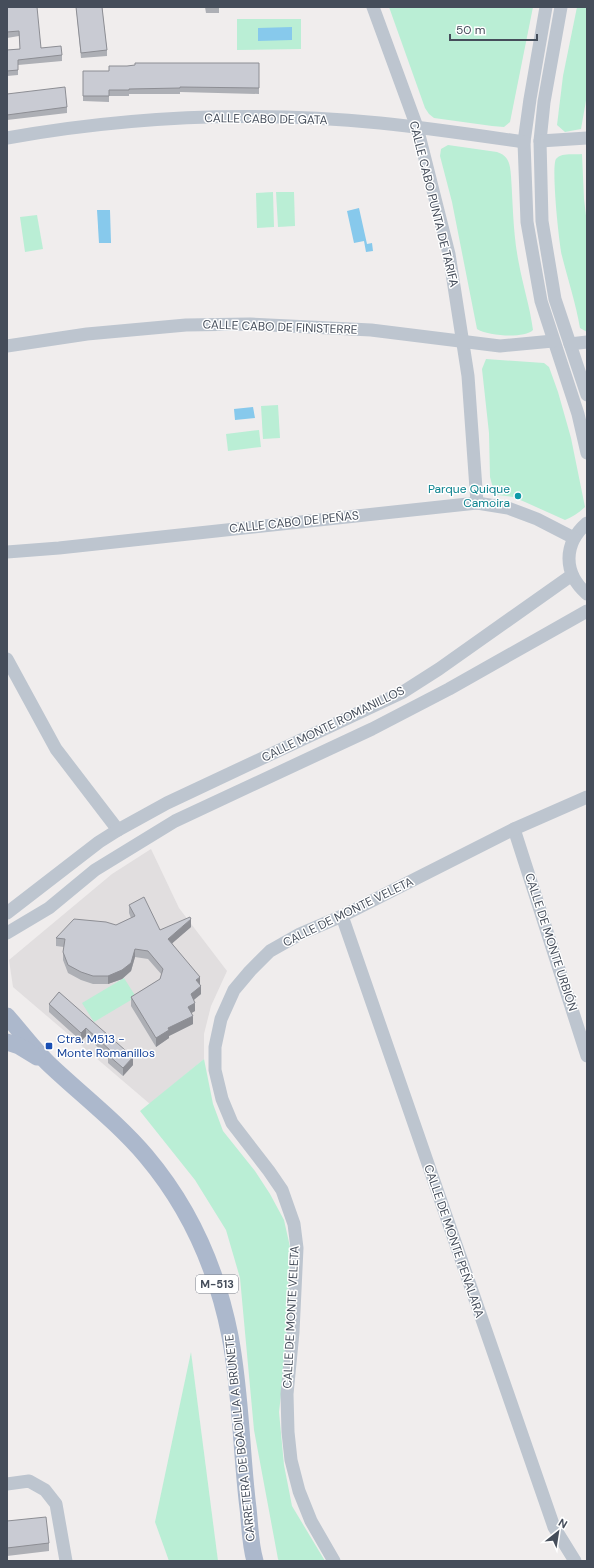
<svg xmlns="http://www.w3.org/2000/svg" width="594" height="1568" font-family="'DM Sans',sans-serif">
	<rect width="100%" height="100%" fill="#f0eded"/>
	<!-- education -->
	<polygon fill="#e1dedf" points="151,849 179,908 227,971 211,1006 204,1034 204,1059 150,1104 13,987 9,960 112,874"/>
	<!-- green -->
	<g fill="#baeed5">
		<polygon points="389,7 533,7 510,122 504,127 492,126 434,118 429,114 425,108"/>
		<polygon points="577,7 587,7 587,95 581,129 565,132 557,125 563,76"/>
		<polygon points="237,19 301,19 301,49 237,50"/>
		<path d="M448,145l49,7c12,4 13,12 14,24 2,29 2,59 8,88 4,22 11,43 14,66 -9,9 -45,6 -56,-1l-25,-127 -12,-46 1,-7z"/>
		<path d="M582,154l2,45 3,25v108l-7,-4c-4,-24 -12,-48 -18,-72 -3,-12 -11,-89 -6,-97 5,-7 18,-4 26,-5z"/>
		<polygon points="273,192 274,227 257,228 256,193"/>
		<polygon points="276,192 294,192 295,226 278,227"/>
		<polygon points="37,215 43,249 25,252 20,217"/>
		<path d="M486,359l58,4 5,4 9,25 13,46 14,69c-6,6 -13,10 -20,13l-40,-18 -12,-5 -15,-2 -4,-3 -4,-15 -1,-44 -7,-64z"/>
		<polygon points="278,405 280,438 263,439 261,406"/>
		<polygon points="259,430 261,447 228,451 226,434"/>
		<polygon points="124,978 136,997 94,1022 82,1003"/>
		<polygon points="204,1059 213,1104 223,1131 255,1171 270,1194 284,1220 290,1247 286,1351 279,1412 284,1465 292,1506 325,1561 279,1561 278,1559 254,1430 240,1278 226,1230 195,1180 140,1111"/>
		<polygon points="191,1352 218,1561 169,1561 155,1522"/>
	</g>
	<!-- water -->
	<g fill="#87c9ec">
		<polygon points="292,27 292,40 258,41 258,28"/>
		<polygon points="359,208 367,244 372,243 373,251 366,252 364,241 354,243 347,211"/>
		<polygon points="97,210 110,210 111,243 99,243"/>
		<polygon points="253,407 255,418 235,420 234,409"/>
	</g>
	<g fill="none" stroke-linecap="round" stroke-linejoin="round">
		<!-- minor -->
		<g stroke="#bdc5cf" stroke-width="13">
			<polyline points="373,7 417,127 449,254 468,376 477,503"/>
			<polyline points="546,7 530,99 524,142 527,222 541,301 578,414 587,453"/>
			<polyline points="561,7 544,102 540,141 542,221 555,299 587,395"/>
			<path d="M7,138c122,-22 250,-27 373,-15 48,5 96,12 144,19"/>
			<polyline points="540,141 587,138"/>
			<polyline points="570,344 587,342"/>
			<polyline points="7,346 87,334 186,325 250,324 371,330 500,346 553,341"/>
			<path d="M587,523c-24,21 -24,50 0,71"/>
			<polyline points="7,552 59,548 477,503 508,508 537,519 574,538"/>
			<polyline points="7,659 56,749 118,830"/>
			<polyline points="514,829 587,1056"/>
			<polyline points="7,913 99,842 118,830 167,803 403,692 439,669 572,575"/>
			<polyline points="342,916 554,1527 575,1561"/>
			<polyline points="7,933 49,908 95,870 175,821 372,729 449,689 587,611"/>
			<polyline points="7,1484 29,1481 45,1490 56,1504 66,1561"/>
			<polyline points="334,1561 311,1521 299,1491 291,1460 288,1432 287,1394 293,1332 297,1248 294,1224 282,1190 269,1171 232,1123 222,1099 215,1070 215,1047 221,1019 234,990 250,971 270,951 300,934 342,916 514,829 587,797"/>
		</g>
		<!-- major -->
		<g stroke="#acb8cc" stroke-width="17">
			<path d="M7,1016c14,16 28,35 44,50 32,30 67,57 95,90 44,52 71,114 84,180 11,57 11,115 18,172 2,17 2,36 7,53"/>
			<polyline points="7,1042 19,1046 37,1057"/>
		</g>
	</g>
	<!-- wall -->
	<g fill="#adafb5">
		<polygon points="7,7 41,48 62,55 62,61 18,65 18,75 7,76 7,50 20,49 19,36 7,38"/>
		<polygon points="76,7 102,7 107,50 107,56 81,58"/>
		<polygon points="205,7 219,7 219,13 206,13"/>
		<polygon points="259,63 259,94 180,92 180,94 129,94 129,96 109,96 109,102 83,101 83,71 109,71 127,66"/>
		<polygon points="7,94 67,107 67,113 7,120"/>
		<polygon points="129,905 160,930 191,927 172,943 200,985 201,994 194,1000 195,1011 191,1013 193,1024 169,1036 169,1038 156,1047 131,1006 131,997 160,979 162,975 148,959 135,957 131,971 122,979 108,984 93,984 81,980 68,973 63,960 63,952 64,947 56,946 56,938 116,925 131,918 129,913"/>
		<polygon points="59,992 133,1065 123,1076 108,1063 108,1057 86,1036 81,1041 49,1012 49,1004"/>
		<polygon points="7,1521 49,1543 49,1551 7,1556"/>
	</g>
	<!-- shaded-wall -->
	<g fill="#8d8e94">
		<polygon points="191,919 191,927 168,947 168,939"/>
		<polygon points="135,949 135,957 131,971 122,979 108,984 108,976"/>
		<polygon points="200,977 200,985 196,980"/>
		<polygon points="201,986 201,994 191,1002 191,994"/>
		<polygon points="195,1003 195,1011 188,1015 188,1007"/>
		<polygon points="193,1016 193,1024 169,1036 169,1038 156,1047 156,1038 168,1028"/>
		<polygon points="86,1028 86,1036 81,1041 81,1033"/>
		<polygon points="133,1057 133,1065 123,1076 123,1068"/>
	</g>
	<!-- building -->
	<g fill="#c9cbd3" stroke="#8d8e94">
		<polygon points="7,7 37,7 41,48 61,46 62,55 18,60 18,70 7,71 7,50 20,49 19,31 7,32"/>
		<polygon points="76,7 102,7 107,50 81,53"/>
		<polygon points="135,63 259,63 259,88 180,87 180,88 129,89 129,90 109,90 109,96 83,96 83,71 109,71 109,66 127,66 135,65"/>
		<polygon points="65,87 67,107 7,115 7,94"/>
		<polygon points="144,897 160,930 190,917 191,919 168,939 200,977 196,980 201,986 191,994 195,1003 188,1007 193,1016 168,1028 169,1030 156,1038 131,997 160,979 163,969 148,951 135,949 131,963 122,970 108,976 93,976 81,972 68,965 63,952 65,939 56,938 74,919 106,922 116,925 135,916 129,905"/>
		<polygon points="59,992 133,1057 123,1068 108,1055 111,1051 86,1028 81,1033 49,1004"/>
		<polygon points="46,1517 49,1543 7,1548 7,1521"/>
	</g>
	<!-- markers -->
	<circle fill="#0f9aa8" stroke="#fff" stroke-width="1.5" cx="518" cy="496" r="4"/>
	<rect fill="#1a4fb4" stroke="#fff" stroke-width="1.5" x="45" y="1042" width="8" height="8" rx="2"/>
	<g text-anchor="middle" stroke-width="3" stroke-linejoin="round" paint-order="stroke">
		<!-- shield labels -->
		<rect fill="#fff" stroke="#7d828c" stroke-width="1" x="196" y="1275" width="42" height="18" rx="3"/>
		<g font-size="11" font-weight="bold" fill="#454d5a">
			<text x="217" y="1288">M-513</text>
		</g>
		<!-- street labels -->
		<g font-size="12" fill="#454d5a" stroke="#fff">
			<text transform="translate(266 119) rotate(1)" y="4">CALLE CABO DE GATA</text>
			<text transform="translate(434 204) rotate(76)" y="4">CALLE CABO PUNTA DE TARIFA</text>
			<text transform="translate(280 327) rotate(2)" y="4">CALLE CABO DE FINISTERRE</text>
			<text transform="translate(294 522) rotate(-6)" y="4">CALLE CABO DE PEÑAS</text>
			<text transform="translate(333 724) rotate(-26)" y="4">CALLE MONTE ROMANILLOS</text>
			<text transform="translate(348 912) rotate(-26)" y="4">CALLE DE MONTE VELETA</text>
			<text transform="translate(551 942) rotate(72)" y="4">CALLE DE MONTE URBIÓN</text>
			<text transform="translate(454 1241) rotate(71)" y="4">CALLE DE MONTE PEÑALARA</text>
			<text transform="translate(291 1317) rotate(-87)" y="4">CALLE DE MONTE VELETA</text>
			<text transform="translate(240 1438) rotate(-96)" y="4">CARRETERA DE BOADILLA A BRUNETE</text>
		</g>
		<!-- culture labels -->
		<g font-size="12" fill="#0d838f" stroke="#fff" text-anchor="end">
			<text x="510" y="493">Parque Quique<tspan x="510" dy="14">Camoira</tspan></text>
		</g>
		<!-- transit labels -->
		<g font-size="12" fill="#164399" stroke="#fff" text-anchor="start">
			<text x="57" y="1043">Ctra. M513 -<tspan x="57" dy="14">Monte Romanillos</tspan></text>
		</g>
	</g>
	<!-- border -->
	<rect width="594" height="1568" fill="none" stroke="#454d5a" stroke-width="16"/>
	<!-- north arrow -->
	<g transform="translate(558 1532) rotate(30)" stroke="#ffffff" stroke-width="3" paint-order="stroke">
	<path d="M0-3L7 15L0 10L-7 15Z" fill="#454d5a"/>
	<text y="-6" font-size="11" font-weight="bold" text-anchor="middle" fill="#454d5a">N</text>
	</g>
	<!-- scale -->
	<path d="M450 34v6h87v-6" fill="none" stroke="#454d5a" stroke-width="2"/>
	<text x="456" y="34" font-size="12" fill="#454d5a" stroke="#ffffff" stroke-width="3" paint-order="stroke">50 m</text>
</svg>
